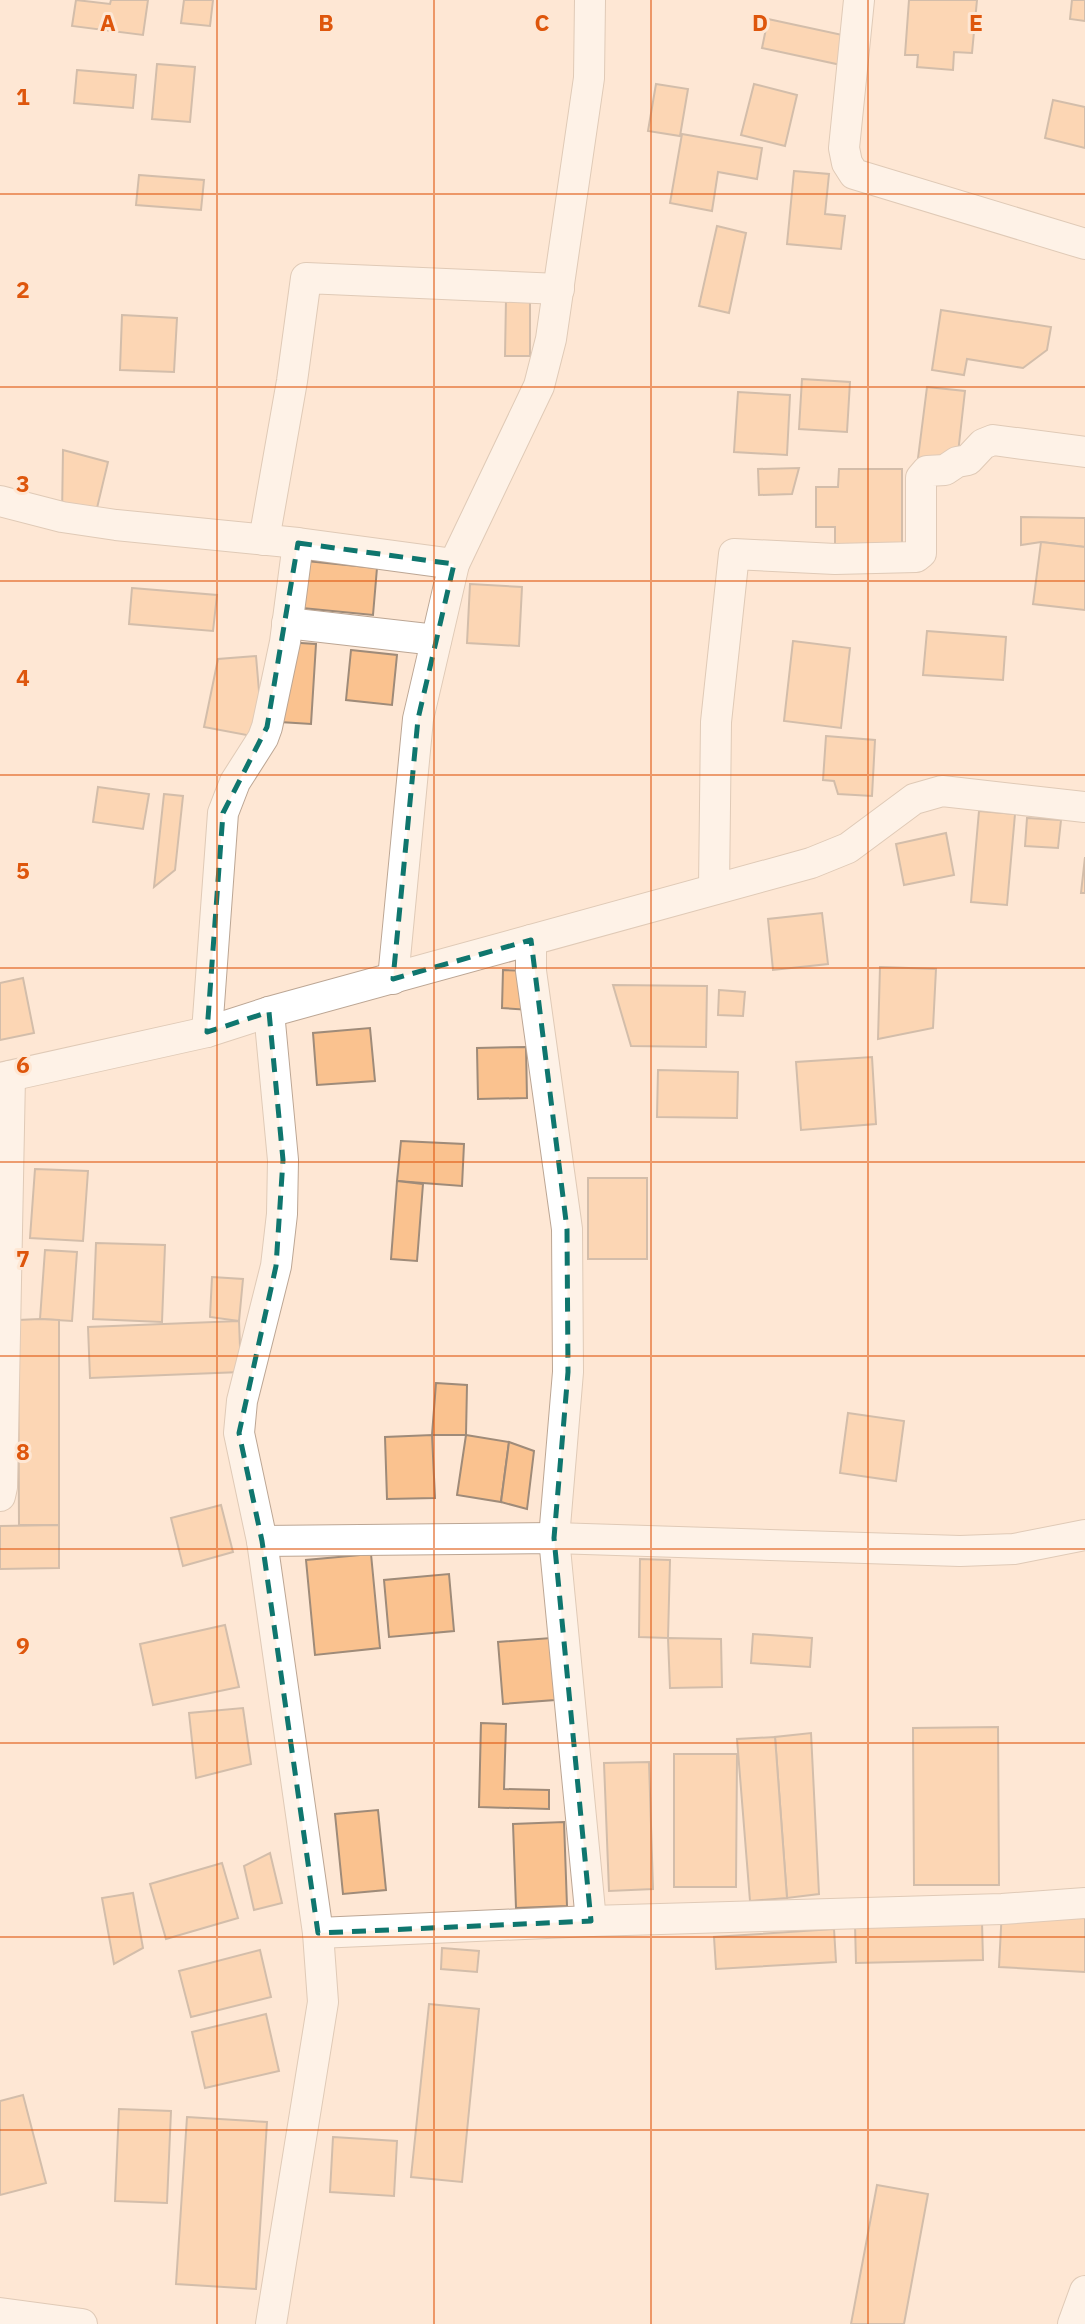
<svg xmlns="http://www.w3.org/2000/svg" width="1085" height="2324" font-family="'IBM Plex Sans',sans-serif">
	<rect width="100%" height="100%" fill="#fee7d4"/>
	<!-- building -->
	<g fill="#fac28f" stroke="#9f8b79" stroke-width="2">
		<polygon points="76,0 110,4 111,0 148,0 143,35 72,26"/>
		<polygon points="184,0 213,0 210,26 181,23"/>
		<polygon points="909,0 977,0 972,53 954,52 953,70 917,67 918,55 905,55"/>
		<polygon points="1072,0 1085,0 1085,21 1070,19"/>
		<polygon points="768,19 847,36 841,65 762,48"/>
		<polygon points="157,64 195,67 190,122 152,119"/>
		<polygon points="77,70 136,75 133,108 74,103"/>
		<polygon points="656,84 688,89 680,136 648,131"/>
		<polygon points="754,84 797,95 785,146 741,135"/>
		<polygon points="1053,100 1085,107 1085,148 1045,138"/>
		<polygon points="682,134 762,148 757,179 718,172 712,211 670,203"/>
		<polygon points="794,171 829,174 825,214 845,216 841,249 787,244"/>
		<polygon points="139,175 204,180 201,210 136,205"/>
		<polygon points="717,226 746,233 729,313 699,306"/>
		<polygon points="506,299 530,299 530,356 505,356"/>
		<polygon points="941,310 1051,327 1047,350 1023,368 967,359 964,375 932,370"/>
		<polygon points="122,315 177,318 174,372 120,370"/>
		<polygon points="802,379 850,382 847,432 799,429"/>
		<polygon points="927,387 965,391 957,462 918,458"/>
		<polygon points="738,392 790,395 787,455 734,452"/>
		<polygon points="63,450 108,462 97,508 62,517"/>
		<polygon points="799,468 792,494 759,495 758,469"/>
		<polygon points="839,469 902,469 902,559 835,559 835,527 816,527 816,487 838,487"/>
		<polygon points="1021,517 1085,518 1085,547 1041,542 1021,545"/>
		<polygon points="1041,542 1085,547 1085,610 1033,604"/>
		<polygon points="306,561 377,568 373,615 302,608"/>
		<polygon points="470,584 522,587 519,646 467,643"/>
		<polygon points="132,588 217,595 213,631 129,624"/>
		<polygon points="927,631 1006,637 1003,680 923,675"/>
		<polygon points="793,641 850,648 841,728 784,721"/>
		<polygon points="285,642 316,644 311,724 280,722"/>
		<polygon points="351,650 397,655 392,705 346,700"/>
		<polygon points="256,656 263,738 204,727 218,659"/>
		<polygon points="826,736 875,740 872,796 838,794 834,781 823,780"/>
		<polygon points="98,787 149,794 143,829 93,822"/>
		<polygon points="164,794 183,796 175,870 154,887"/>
		<polygon points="979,811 1015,814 1007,905 971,902"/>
		<polygon points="1027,818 1061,820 1058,848 1025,846"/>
		<polygon points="946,833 954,875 904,885 896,844"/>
		<polygon points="1085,857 1085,893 1081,893"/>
		<polygon points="822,913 828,964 773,970 768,919"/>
		<polygon points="880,967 936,969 933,1028 878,1039"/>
		<polygon points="503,970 531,971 530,1010 502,1008"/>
		<polygon points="23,978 34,1033 0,1040 0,983"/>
		<polygon points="613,985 707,986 706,1047 631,1046"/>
		<polygon points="719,990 745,992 743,1016 718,1015"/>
		<polygon points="370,1028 375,1081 317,1085 313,1033"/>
		<polygon points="526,1047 527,1098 478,1099 477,1048"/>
		<polygon points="872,1057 876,1124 801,1130 796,1062"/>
		<polygon points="658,1070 738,1072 737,1118 657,1117"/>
		<polygon points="401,1141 464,1144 462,1186 397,1181"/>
		<polygon points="35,1169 88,1171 83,1241 30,1238"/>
		<rect x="588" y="1178" width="59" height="81"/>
		<polygon points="397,1181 423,1184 417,1261 391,1259"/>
		<polygon points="96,1243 165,1245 162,1322 93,1319"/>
		<polygon points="45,1250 77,1252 72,1321 40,1319"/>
		<polygon points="212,1277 243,1279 239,1321 210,1317"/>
		<polygon points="40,1319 59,1320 59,1525 19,1525 18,1320"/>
		<polygon points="239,1321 241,1372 90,1378 88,1327"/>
		<polygon points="436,1383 467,1385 466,1435 432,1435"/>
		<polygon points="848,1413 904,1421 896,1481 840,1473"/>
		<polygon points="432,1435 435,1498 387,1499 385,1437"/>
		<polygon points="466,1435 509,1442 501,1502 457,1495"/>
		<polygon points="509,1442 534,1451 527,1509 501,1502"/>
		<polygon points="221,1505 233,1552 183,1566 171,1518"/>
		<polygon points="59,1525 59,1568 0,1569 0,1526"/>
		<polygon points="371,1554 380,1648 315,1655 306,1560"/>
		<polygon points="640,1559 670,1560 668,1638 639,1637"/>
		<polygon points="449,1574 454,1631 389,1637 384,1580"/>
		<polygon points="225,1625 239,1687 153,1705 140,1644"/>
		<polygon points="753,1634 812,1638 810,1667 751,1663"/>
		<polygon points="551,1638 555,1700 503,1704 498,1642"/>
		<polygon points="668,1638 721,1639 722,1687 670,1688"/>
		<polygon points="243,1708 251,1764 196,1778 189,1713"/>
		<polygon points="481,1723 506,1724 504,1789 549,1790 549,1809 479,1807"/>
		<polygon points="998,1727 999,1885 914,1885 913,1728"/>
		<polygon points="811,1733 819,1894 787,1898 775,1737"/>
		<polygon points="775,1737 787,1898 750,1901 737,1739"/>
		<polygon points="674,1754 737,1754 736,1887 674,1887"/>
		<polygon points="649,1762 653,1889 609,1891 604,1763"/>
		<polygon points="378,1810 386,1890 343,1894 335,1814"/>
		<polygon points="564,1822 567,1906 516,1908 513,1824"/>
		<polygon points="270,1853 282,1903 254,1910 244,1866"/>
		<polygon points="222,1863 238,1918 166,1939 150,1884"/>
		<polygon points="133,1893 143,1948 114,1964 102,1898"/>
		<polygon points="1002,1909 1085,1913 1085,1972 999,1967"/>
		<polygon points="982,1922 983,1960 856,1963 855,1925"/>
		<polygon points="834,1929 836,1962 716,1969 714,1937"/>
		<polygon points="442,1948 479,1951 477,1972 441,1969"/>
		<polygon points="260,1950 271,1997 191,2017 179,1971"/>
		<polygon points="429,2004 479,2009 462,2182 411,2177"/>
		<polygon points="266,2014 279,2071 205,2088 192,2032"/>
		<polygon points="23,2095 46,2183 0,2195 0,2101"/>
		<polygon points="119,2109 171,2111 167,2203 115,2201"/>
		<polygon points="187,2117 267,2122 256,2289 176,2284"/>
		<polygon points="333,2137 397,2141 394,2196 330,2192"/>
		<polygon points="877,2185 928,2194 904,2324 851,2324"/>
	</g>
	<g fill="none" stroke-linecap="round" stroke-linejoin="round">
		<defs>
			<g id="street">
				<polyline points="859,0 844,148 847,163 854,174 1085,244"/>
				<polyline points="0,501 62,517 116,525 298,543 454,564"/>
				<polyline points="264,540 292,381 306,278 559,289"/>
				<polyline points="287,623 436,640"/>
				<polyline points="714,889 716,722 734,554 835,559 916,557 921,553 921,478 927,471 945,470 957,462 968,460 983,444 993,440 1085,452"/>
				<polyline points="531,940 531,971 567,1229 568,1372 554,1538 591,1921"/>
				<polyline points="393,979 418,719 454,564 539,386 551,339 589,78 590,0"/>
				<polyline points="269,1012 283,1160 282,1214 276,1266 242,1401 239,1433 262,1541 318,1933 323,2002 271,2324"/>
				<polyline points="207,1032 223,813 235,782 263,738 267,727 285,642 298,543"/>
				<polyline points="0,1078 207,1032 269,1012 811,863 848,848 914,799 942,791 1085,807"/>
				<polyline points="0,1496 2,1487 10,1076"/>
				<polyline points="262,1541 554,1538 960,1551 1014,1549 1085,1535"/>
				<polyline points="318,1933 591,1921 1002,1909 1085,1903"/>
				<polyline points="0,2313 82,2324"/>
				<polyline points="1073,2324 1085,2291"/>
			</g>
		</defs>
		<!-- street casing -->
		<use href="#street" stroke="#bca694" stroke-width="32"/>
		<!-- street -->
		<use href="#street" stroke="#fff" stroke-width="30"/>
	</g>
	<!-- marked area -->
	<path d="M0 0H1085V2324H0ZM298,543l156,21 -36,155 -25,260 138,-39 36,289 1,143 -14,166 37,383 -273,12 -56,-392 -23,-108 37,-167 7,-106 -14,-148 -62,20 16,-219 44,-86z" fill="#fee7d4" fill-opacity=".55" fill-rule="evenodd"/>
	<path fill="none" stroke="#0f766e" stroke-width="5" stroke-dasharray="14 9" stroke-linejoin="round" d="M298,543l156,21 -36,155 -25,260 138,-39 36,289 1,143 -14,166 37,383 -273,12 -56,-392 -23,-108 37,-167 7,-106 -14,-148 -62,20 16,-219 44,-86z"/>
	<!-- grid -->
	<path fill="none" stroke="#de560c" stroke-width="2" stroke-opacity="0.55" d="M217,0v2324M434,0v2324M651,0v2324M868,0v2324M0,194h1085M0,387h1085M0,581h1085M0,775h1085M0,968h1085M0,1162h1085M0,1356h1085M0,1549h1085M0,1743h1085M0,1937h1085M0,2130h1085"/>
	<g font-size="23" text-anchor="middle" font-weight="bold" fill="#de560c" stroke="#fee7d4" stroke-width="6" stroke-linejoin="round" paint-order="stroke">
		<text x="108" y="31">A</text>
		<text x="326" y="31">B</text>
		<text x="542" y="31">C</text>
		<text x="760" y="31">D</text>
		<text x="976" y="31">E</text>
		<text x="23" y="105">1</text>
		<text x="23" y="298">2</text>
		<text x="23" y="492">3</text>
		<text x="23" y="686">4</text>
		<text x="23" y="879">5</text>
		<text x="23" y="1073">6</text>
		<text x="23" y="1267">7</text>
		<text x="23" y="1460">8</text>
		<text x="23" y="1654">9</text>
	</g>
</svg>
